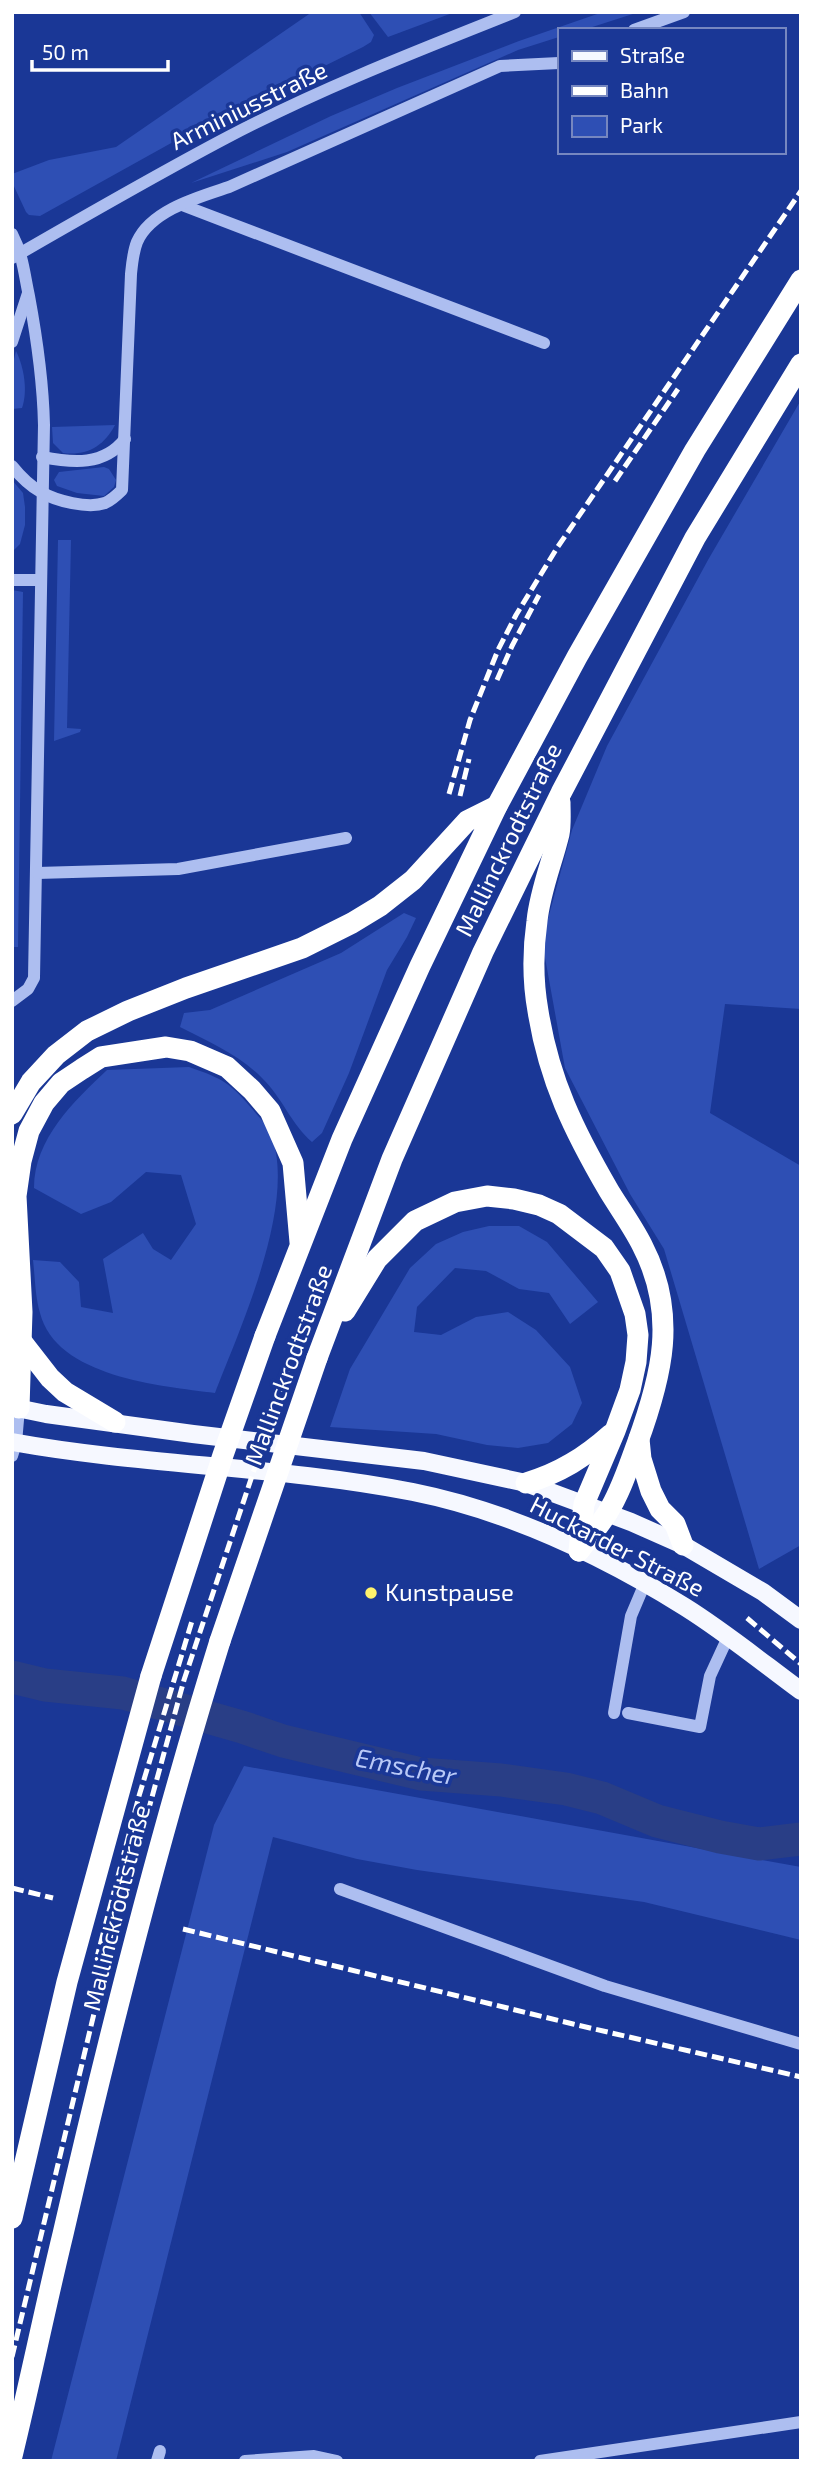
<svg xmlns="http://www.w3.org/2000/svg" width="813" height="2473" font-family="'Exo 2',sans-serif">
	<rect width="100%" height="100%" fill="#1a3796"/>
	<!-- green -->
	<g fill="#2e4fb4">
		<polygon points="312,12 359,12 374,35 371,42 363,47 191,132 40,216 29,215 26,212 12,182 12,174 49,160 116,147"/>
		<polygon points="369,12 455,12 388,37"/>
		<polygon points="603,12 639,12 583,30 559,30 559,37 518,50 287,152 191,183 331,116 397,88 519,41"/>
		<path d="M16,351c8,16 12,40 6,57l-10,1v-42z"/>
		<polygon points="801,400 801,1009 725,1004 710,1113 801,1166 801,1545 759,1569 664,1249 630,1194 565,1068 542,941 572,830 607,746 708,560"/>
		<path d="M115,425c-11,21 -28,31 -52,28l-10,-10 -1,-16z"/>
		<polygon points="104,467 109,469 116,480 114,487 104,496 77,493 57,486 54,480 59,472"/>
		<polygon points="12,480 23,493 25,507 25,525 20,544 12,552"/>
		<polygon points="58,540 71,540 67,728 81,729 80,732 54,741"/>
		<polygon points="12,590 23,592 18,947 12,947"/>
		<path d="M404,913l12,5 -9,19 -20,33 -38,103 -27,60 -10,9c-21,-18 -30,-45 -50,-64 -24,-24 -53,-36 -82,-51l4,-14 26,-3 131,-57z"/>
		<path d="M189,1067c35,12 41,16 65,44 5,7 13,13 16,21 29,68 -30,196 -55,261 -54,-7 -159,-16 -175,-80 -5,-17 -5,-36 -7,-53l27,2 19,20 2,25 32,6 -10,-54 40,-26 10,16 18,11 25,-36 -15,-49 -35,-3 -35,30 -30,12 -47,-26c0,-49 40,-87 73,-118z"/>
		<polygon points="489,1226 519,1226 547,1242 598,1302 570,1324 549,1293 519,1289 486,1271 455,1268 417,1307 414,1332 441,1335 476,1317 508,1312 536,1330 570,1367 582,1403 572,1424 548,1443 518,1448 487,1445 436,1434 330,1427 350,1369 410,1268 436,1244 463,1232"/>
		<polygon points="244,1766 801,1867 801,1940 644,1902 417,1870 357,1859 273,1837 116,2461 51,2461 214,1825"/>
	</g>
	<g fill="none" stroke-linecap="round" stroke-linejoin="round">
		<!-- river -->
		<polyline stroke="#293e86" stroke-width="33" points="12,1677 45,1685 123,1693 242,1727 283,1741 421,1774 501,1780 566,1789 602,1798 657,1821 720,1837 759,1844 801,1839"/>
		<!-- minor -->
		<g stroke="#adbef0" stroke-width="12">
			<polyline points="634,30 684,12"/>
			<polyline points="182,205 544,343"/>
			<path d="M12,234c11,21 12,39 17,62 8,43 14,85 15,129l-10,553 -6,11 -16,12"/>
			<path d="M12,258c71,-41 142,-82 214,-120 93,-49 191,-87 289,-126"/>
			<polyline points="12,342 28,293"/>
			<path d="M42,457c31,6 62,9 83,-18"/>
			<path d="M12,466c8,10 18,20 29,26 15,9 47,17 64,11 7,-3 12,-8 17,-13l9,-216c1,-10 2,-22 6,-32 14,-32 62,-45 92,-55l271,-121 59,-3"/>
			<polyline points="12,580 41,580"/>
			<polyline points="37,873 178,869 346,838"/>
			<polyline points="12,1456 16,1443 19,1408"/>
			<polyline points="614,1713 631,1616 645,1583"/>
			<polyline points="628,1713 700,1727 710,1676 728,1637"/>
			<polyline points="340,1889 605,1986 801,2044"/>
			<polyline points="157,2461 160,2451"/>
			<polyline points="245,2461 314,2456 337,2461"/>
			<polyline points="540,2461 801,2422"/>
		</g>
		<!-- major -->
		<g stroke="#f6f8ff" stroke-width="18">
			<polyline points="12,1407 46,1414 193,1434 424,1461 526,1483 631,1522 683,1545 763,1592 801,1620"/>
			<path d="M12,1442c133,24 268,24 401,50 95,19 190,64 272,115 40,25 78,56 116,84"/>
		</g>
		<!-- highway -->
		<g stroke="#fff" stroke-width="21">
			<path d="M560,802c0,10 1,22 -1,32 -7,29 -19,57 -22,87 -4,28 -4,62 1,90 11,69 36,120 71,180 11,18 24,36 33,54 36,69 20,131 -5,199 -9,24 -16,47 -29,68 -9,14 -19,26 -29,39"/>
			<polyline points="12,1114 31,1082 56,1055 87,1031 128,1011 186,988 302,948 352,923 380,906 413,880 467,821 497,806"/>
			<polyline points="345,1311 377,1259 415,1221 455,1202 487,1196 514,1199 539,1205 559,1214 604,1248 620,1271 635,1314 638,1335 636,1362 630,1390 615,1431 584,1504 579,1551"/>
			<polyline points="265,1336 342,1139 420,966 497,806 577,657 695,450 801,280"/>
			<polyline points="22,1342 50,1378 65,1392 115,1422"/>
			<polyline points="317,1358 392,1159 483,952 561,793 695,538 801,364"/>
			<polyline points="19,1408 22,1312 16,1196 21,1161 29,1131 44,1103 61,1083 82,1069 101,1057 166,1047 190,1051 227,1067 252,1090 270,1111 293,1163 300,1242"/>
			<polyline points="639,1439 641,1459 651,1491 660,1509 675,1524 683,1545"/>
			<path d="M526,1483c34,-10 59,-26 85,-49"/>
			<polyline points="12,2218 67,1982 151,1676"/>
			<path d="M12,2456c18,-74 33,-148 51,-222 46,-200 96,-398 157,-593"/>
		</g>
		<!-- rail -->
		<g stroke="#fff" stroke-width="5" stroke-dasharray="12 5" stroke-linecap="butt">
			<polyline points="615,481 678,389"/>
			<polyline points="497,680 512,646 539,595"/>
			<polyline points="449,794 470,720 498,650 516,615 557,548 801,191"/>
			<polyline points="460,796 469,759"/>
			<polyline points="747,1618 801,1664"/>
			<polyline points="12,1888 53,1898"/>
			<polyline points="183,1929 573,2024 801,2077"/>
			<polyline points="96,1961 139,1796 192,1621"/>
			<polyline points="12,2357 102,1980 184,1680 289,1365"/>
		</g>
		<!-- highway-bridge -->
		<g stroke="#fff" stroke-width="21">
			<polyline points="220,1641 317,1358"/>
			<polyline points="151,1676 223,1455 265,1336"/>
		</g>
	</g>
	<!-- markers -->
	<circle fill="#fff26c" stroke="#1a3796" stroke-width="2.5" cx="371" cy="1593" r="7"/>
	<g text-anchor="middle" stroke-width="7" stroke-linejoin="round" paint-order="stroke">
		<!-- street labels -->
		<g font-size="24" fill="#fff" stroke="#1a3796">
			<text transform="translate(249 106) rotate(-26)" y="8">Arminiusstraße</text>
			<text transform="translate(509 840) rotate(-64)" y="8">Mallinckrodtstraße</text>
			<text transform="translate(289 1365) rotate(-70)" y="8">Mallinckrodtstraße</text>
			<text transform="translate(617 1547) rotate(27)" y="8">Huckarder Straße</text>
			<text transform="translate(117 1908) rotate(-76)" y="8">Mallinckrodtstraße</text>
		</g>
		<!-- poi labels -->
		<g font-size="24" fill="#fff" stroke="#1a3796" text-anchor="start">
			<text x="385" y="1601">Kunstpause</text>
		</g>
		<!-- water labels -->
		<g font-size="26" font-style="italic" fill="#b9c9f7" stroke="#1a3796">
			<text transform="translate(406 1767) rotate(11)" y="9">Emscher</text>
		</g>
	</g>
	<!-- border -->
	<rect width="813" height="2473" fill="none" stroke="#ffffff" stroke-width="28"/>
	<!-- legend -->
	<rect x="558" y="28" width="228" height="126" fill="#1a3796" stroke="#7687c0" stroke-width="2"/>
	<rect x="572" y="51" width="35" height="10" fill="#f6f8ff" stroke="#7687c0" stroke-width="2"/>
	<text x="620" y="63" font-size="21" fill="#ffffff">Straße</text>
	<rect x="572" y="86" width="35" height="10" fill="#ffffff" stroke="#7687c0" stroke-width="2"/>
	<text x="620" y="98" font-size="21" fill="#ffffff">Bahn</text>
	<rect x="572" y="116" width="35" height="21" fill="#2e4fb4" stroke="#7687c0" stroke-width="2"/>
	<text x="620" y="133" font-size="21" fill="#ffffff">Park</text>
	<!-- scale -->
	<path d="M32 60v10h136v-10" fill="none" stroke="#ffffff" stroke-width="3.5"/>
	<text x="42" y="60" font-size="21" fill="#ffffff" stroke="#1a3796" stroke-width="5" paint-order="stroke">50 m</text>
</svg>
